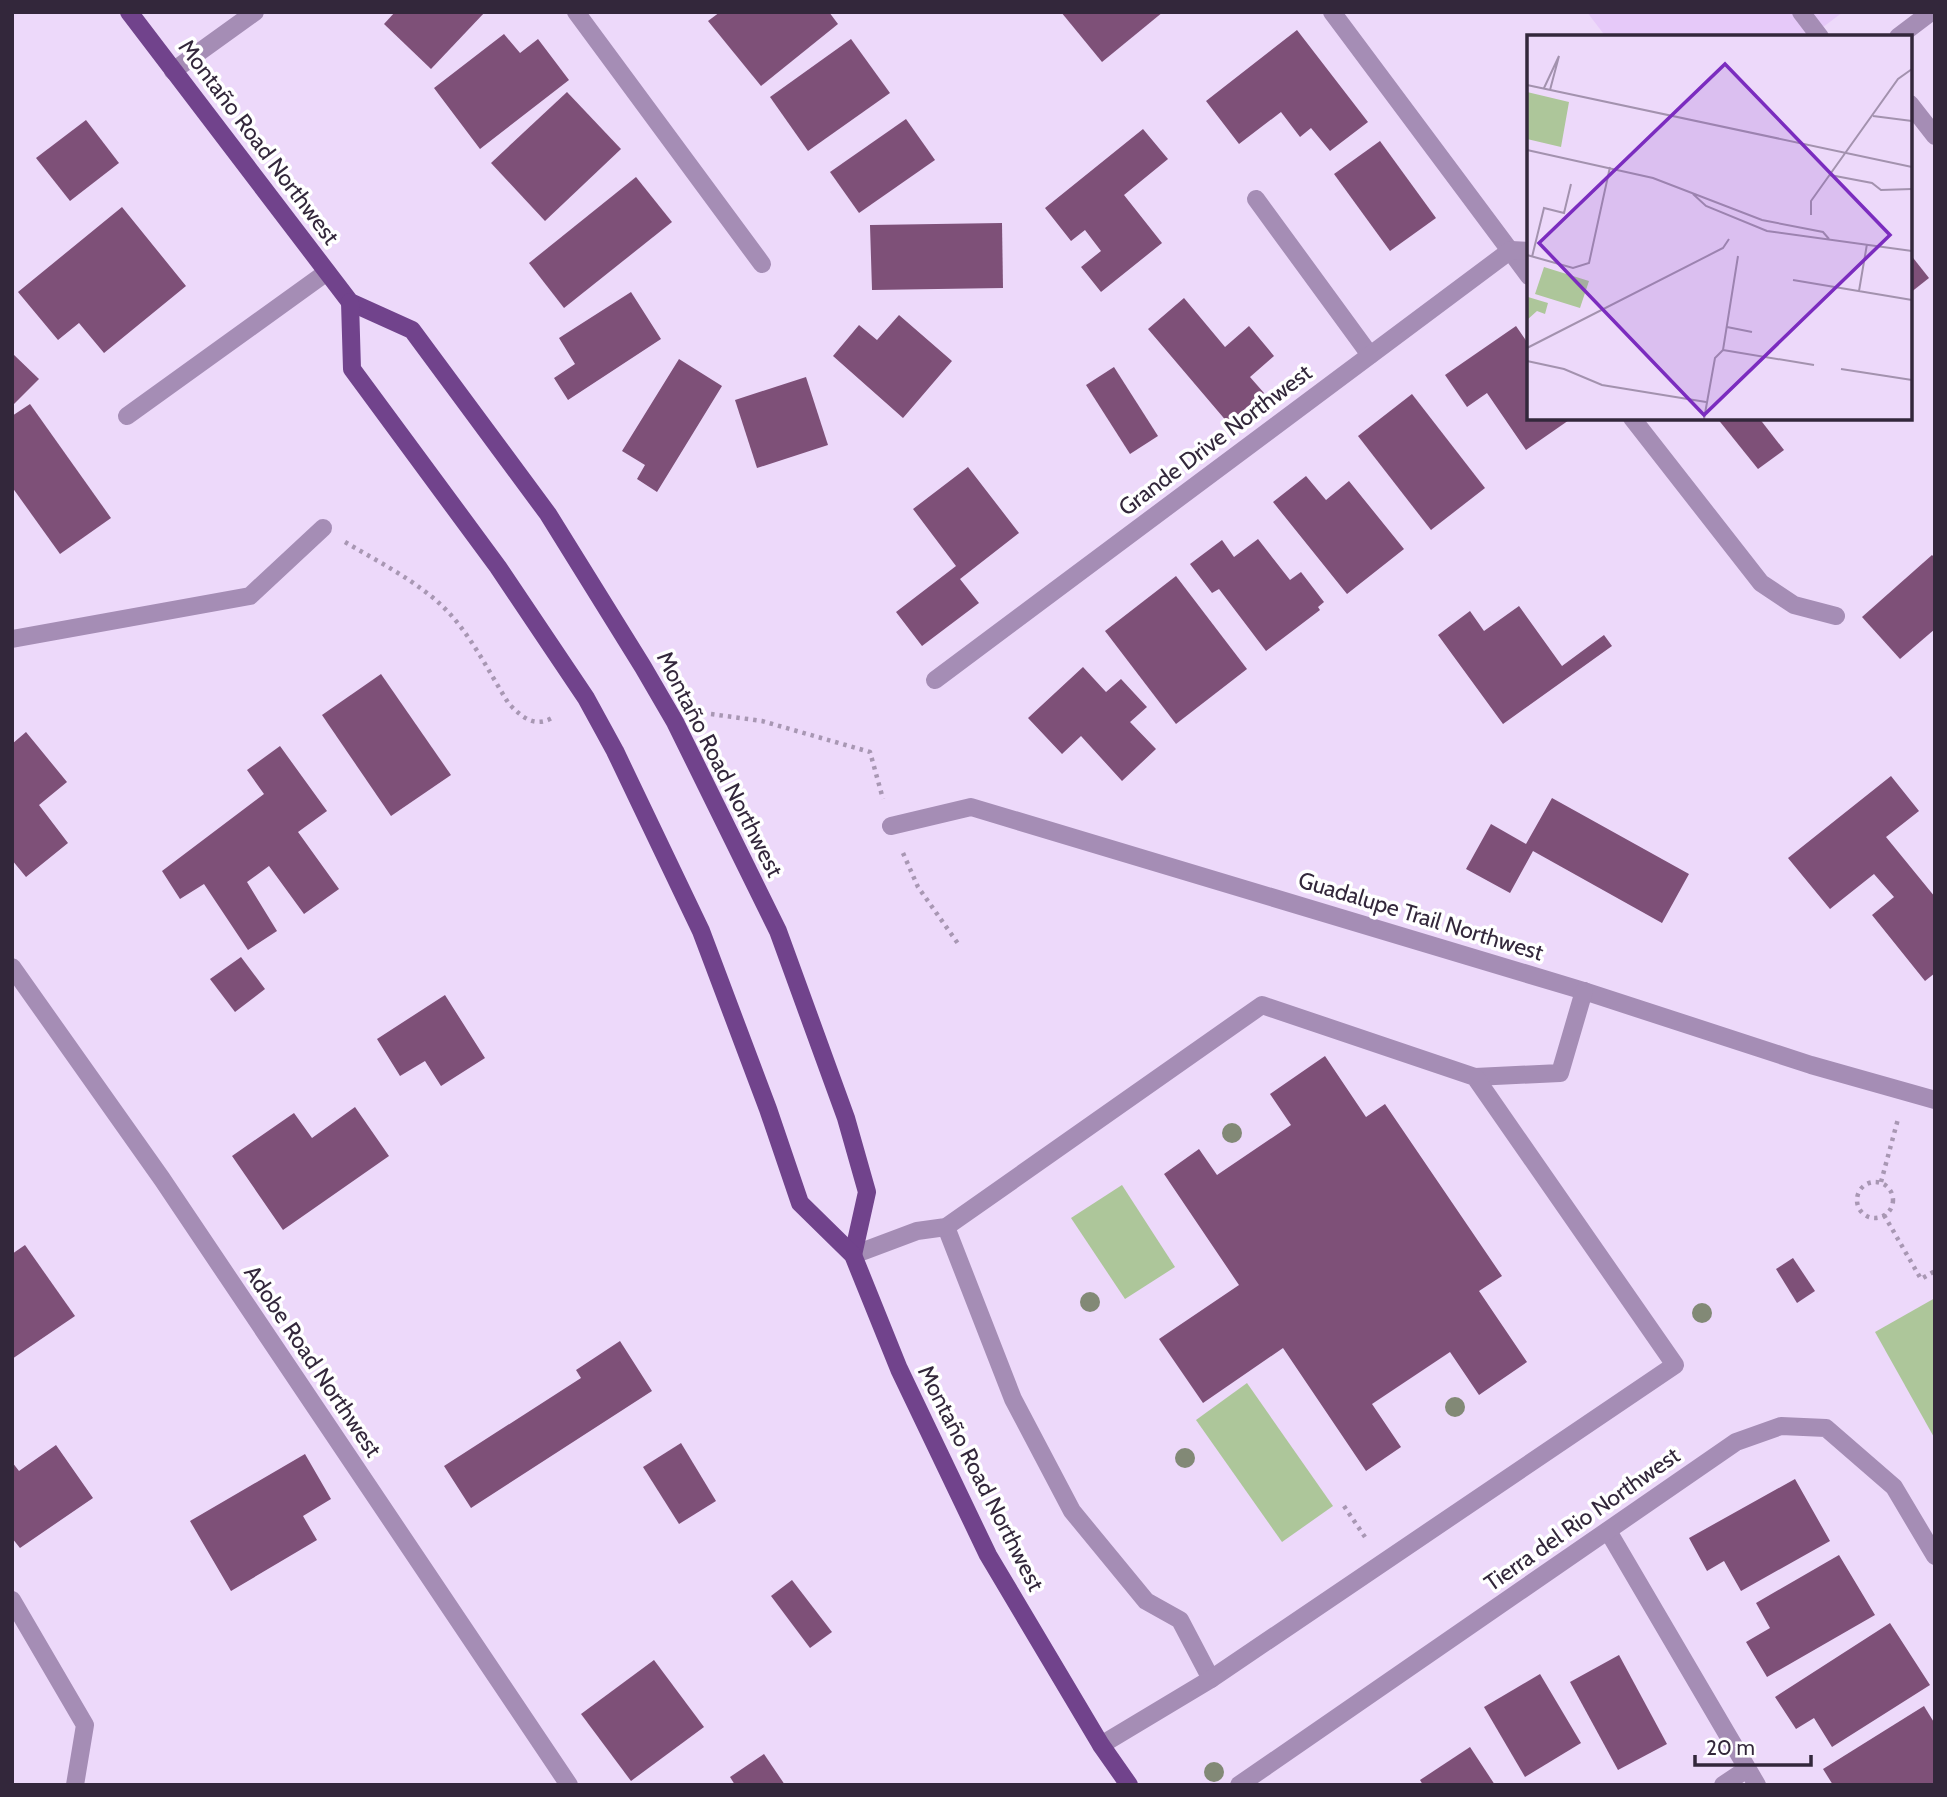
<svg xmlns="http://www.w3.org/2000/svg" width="1947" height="1797" font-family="Cabin,sans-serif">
	<rect width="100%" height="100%" fill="#edd9fa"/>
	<!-- built -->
	<polygon fill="#e6c9f9" points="1587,12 1843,12 1810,37 1606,37"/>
	<!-- green -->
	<g fill="#adc69a">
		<polygon points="1122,1185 1175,1267 1125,1299 1071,1218"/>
		<polygon points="1935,1298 1935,1439 1875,1332"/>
		<polygon points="1247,1383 1333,1506 1282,1542 1196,1420"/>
	</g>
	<!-- building -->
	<g fill="#7e5078">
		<polygon points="395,12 485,12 431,69 384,24"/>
		<polygon points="720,12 829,12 838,24 761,86 708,21"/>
		<polygon points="1061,12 1163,12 1102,62"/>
		<polygon points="1297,30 1368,122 1330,151 1311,128 1300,137 1281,112 1239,144 1206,101"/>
		<polygon points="504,34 520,53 538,39 569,80 480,149 434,88"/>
		<polygon points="851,39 890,93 808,151 770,97"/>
		<polygon points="567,92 621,149 545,221 491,163"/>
		<polygon points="906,119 935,160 859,213 830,172"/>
		<polygon points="86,120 119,163 70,201 36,158"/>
		<polygon points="1143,129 1168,159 1124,195 1162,243 1101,292 1081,267 1101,251 1085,230 1071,241 1045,208"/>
		<polygon points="1380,141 1436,218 1390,251 1334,174"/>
		<polygon points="636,177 672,222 564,308 529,263"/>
		<polygon points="122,207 186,286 104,353 79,323 58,340 18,292"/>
		<polygon points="1002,223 1003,288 872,290 870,225"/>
		<polygon points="1910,254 1929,278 1910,293"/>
		<polygon points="631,292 661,339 568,400 554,378 575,364 559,338"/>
		<polygon points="1184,298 1225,347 1249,326 1274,356 1250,377 1264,393 1228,423 1148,329"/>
		<polygon points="899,315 952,361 903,418 833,356 859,325 877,340"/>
		<polygon points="1516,326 1529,345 1529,418 1572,418 1526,450 1487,393 1467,407 1445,375"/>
		<polygon points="12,353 39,379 12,406"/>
		<polygon points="679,359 722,386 657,492 637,479 645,465 622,451"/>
		<polygon points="1114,367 1158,436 1130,454 1086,385"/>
		<polygon points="806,377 828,445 757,468 735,400"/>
		<polygon points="1412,394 1485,488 1431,530 1358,436"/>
		<polygon points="30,404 111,518 60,554 12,487 12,416"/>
		<polygon points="1717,418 1759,418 1784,450 1758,469"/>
		<polygon points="968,467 1019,533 960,579 979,603 922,646 896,612 956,566 913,509"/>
		<polygon points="1306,476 1326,500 1349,481 1404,549 1347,594 1273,502"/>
		<polygon points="1258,539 1290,580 1301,572 1324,602 1318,607 1320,610 1266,651 1219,589 1212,593 1190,564 1222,540 1234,557"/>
		<polygon points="1932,555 1935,558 1935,629 1900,659 1862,617"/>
		<polygon points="1176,576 1247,669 1176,724 1105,631"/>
		<polygon points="1519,606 1562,666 1604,635 1612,646 1503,724 1438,635 1470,611 1484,631"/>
		<polygon points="1083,667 1106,692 1121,679 1147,707 1130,722 1156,749 1122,781 1081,736 1062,754 1028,718"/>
		<polygon points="381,674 451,775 391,816 322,715"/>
		<polygon points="26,732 67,782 39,805 68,843 26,877 12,860 12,744"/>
		<polygon points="280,746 327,811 298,832 339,889 304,914 269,866 247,882 277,931 248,950 204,884 180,899 162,871 264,794 247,770"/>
		<polygon points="1891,776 1919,811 1886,837 1935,897 1935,973 1925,981 1872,915 1894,897 1874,874 1830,909 1788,858"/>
		<polygon points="1552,798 1689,874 1662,923 1533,851 1510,893 1466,869 1491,824 1526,844"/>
		<polygon points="241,957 265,989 235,1012 210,979"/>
		<polygon points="445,995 485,1058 441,1086 425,1061 400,1076 377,1039"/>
		<polygon points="1325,1056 1366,1117 1385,1104 1502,1276 1479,1291 1527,1362 1479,1395 1450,1352 1372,1404 1401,1447 1366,1471 1283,1348 1203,1403 1159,1339 1239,1285 1164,1174 1199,1149 1217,1175 1291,1125 1270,1094"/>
		<polygon points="355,1107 389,1156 283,1230 232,1156 294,1113 312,1138"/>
		<polygon points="25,1245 75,1316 12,1359 12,1254"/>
		<polygon points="1793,1258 1815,1291 1797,1303 1776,1269"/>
		<polygon points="620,1341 652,1391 471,1508 444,1466 581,1378 576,1370"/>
		<polygon points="681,1443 716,1501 679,1524 643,1467"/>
		<polygon points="56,1445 93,1498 20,1548 12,1538 12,1462 19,1471"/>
		<polygon points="305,1454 331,1499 303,1516 317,1540 231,1591 190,1521"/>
		<polygon points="1795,1479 1830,1541 1741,1591 1724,1561 1707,1571 1689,1538"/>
		<polygon points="1839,1555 1875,1615 1767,1677 1746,1642 1770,1628 1756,1603"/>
		<polygon points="792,1580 832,1632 810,1648 771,1596"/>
		<polygon points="1890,1623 1930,1685 1832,1747 1814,1718 1796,1729 1775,1697"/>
		<polygon points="1619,1655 1667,1744 1618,1770 1570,1682"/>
		<polygon points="654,1660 704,1727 631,1781 581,1714"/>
		<polygon points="1540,1674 1581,1743 1525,1777 1484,1707"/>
		<polygon points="1924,1706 1935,1724 1935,1785 1833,1785 1823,1769"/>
		<polygon points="1470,1747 1495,1785 1423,1785 1420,1780"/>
		<polygon points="764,1754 785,1785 735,1785 730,1777"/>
	</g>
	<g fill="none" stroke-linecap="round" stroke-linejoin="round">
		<!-- path -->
		<g stroke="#a897b3" stroke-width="4.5" stroke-dasharray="3.5 5" stroke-linecap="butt">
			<path d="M345,542c32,19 66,36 94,61 30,27 49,68 70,101 13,13 25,24 43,14"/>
			<polyline points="711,714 762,721 870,752 883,799"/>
			<polyline points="903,853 918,887 959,945"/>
			<circle cx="1875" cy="1200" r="18"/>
			<polyline points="1881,1182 1898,1119"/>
			<polyline points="1884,1215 1921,1279 1935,1271"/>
			<polyline points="1344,1506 1367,1540"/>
		</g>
		<!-- minor -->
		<g stroke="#a58db5" stroke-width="18">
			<polyline points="576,12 762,264"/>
			<polyline points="1332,12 1529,276"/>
			<polyline points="1801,12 1820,37"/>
			<polyline points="1898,37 1931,12"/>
			<polyline points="173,71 255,12"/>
			<polyline points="1910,104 1935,136"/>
			<polyline points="1256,199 1370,355"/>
			<polyline points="127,416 327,272"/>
			<polyline points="1632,418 1761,583 1794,605 1836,616"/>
			<polyline points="12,639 250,596 323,528"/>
			<polyline points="935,680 1511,250 1529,251"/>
			<polyline points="891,826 971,807 1584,991 1811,1065 1935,1100"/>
			<polyline points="12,967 162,1179 569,1785"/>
			<polyline points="1475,1077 1560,1073 1584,991"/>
			<polyline points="946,1227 1013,1399 1072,1511 1146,1601 1180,1620 1211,1679"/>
			<polyline points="853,1255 917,1231 946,1227 1262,1005 1475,1077 1675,1365 1211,1679 1101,1745"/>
			<polyline points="1608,1531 1757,1785"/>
			<polyline points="12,1600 85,1725 75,1785"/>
			<polyline points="1239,1785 1736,1442 1781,1426 1826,1428 1894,1487 1935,1556"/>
			<polyline points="1723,1785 1747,1769"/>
		</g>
		<!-- major -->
		<g stroke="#71438c" stroke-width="18">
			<polyline points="129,12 350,302 412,330 548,514 643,667 675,722 778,931 846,1118 867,1192 853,1255"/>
			<polyline points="350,302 352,369 498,567 586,698 615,751 701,931 768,1109 800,1203 853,1255 899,1369 988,1555 1101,1745 1129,1785"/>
		</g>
	</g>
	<!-- trees -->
	<g fill="#828976">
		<circle cx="1232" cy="1133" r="10"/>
		<circle cx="1090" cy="1302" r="10"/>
		<circle cx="1702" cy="1313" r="10"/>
		<circle cx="1455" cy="1407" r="10"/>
		<circle cx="1185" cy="1458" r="10"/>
		<circle cx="1214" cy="1772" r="10"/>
	</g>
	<g text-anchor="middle" stroke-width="7" stroke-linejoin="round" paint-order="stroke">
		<!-- street labels -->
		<g font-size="23" fill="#33273b" stroke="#fff">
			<text transform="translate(259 142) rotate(53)" y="8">Montaño Road Northwest</text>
			<text transform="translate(1215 440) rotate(-37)" y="8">Grande Drive Northwest</text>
			<text transform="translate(720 764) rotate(63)" y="8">Montaño Road Northwest</text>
			<text transform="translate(1421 916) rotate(17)" y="8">Guadalupe Trail Northwest</text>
			<text transform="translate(313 1361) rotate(56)" y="8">Adobe Road Northwest</text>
			<text transform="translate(981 1478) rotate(63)" y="8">Montaño Road Northwest</text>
			<text transform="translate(1582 1519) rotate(-35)" y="8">Tierra del Rio Northwest</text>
		</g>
	</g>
	<!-- overview -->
	<g transform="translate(1527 35)">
		<rect width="385" height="385" fill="#edd9fa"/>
		<path d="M0,57l42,10 -8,45 -34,-8zM17,232l45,14 -9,27 -45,-14zM1,262l20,6 -3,11 -8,-3 -10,9z" fill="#adc69a"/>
		<path fill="none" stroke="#a392ae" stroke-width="2" d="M0,50l385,82M17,53l15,-32 -9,34M346,81l39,5M0,115l126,28 109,42 61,12 6,7M303,140l42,8 9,7 31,-1M166,159l13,12 61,25 145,20M284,180v-14l87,-122 14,-10M0,220l46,13 16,-5 21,-96M5,222l12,-49 20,5 7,-29M266,245l119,20M332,256l8,-47M200,292l25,5M0,313l196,-100 6,-9M196,315l91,15M0,326l37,8 38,16 104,17M314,334l71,11M177,384l11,-61 8,-8 15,-94"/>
		<path fill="#7b2cbf" fill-opacity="0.15" stroke="#7b2cbf" stroke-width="3.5" d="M198,29l165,171 -186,180 -165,-172z"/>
		<rect width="385" height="385" fill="none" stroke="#33273b" stroke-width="3.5"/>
	</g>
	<!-- border -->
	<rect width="1947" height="1797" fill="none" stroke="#33273b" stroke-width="28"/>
	<!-- scale -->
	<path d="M1695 1755v10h116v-10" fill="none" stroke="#33273b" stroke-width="3.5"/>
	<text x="1706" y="1755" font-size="21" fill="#33273b" stroke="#ffffff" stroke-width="5" paint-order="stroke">20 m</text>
</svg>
